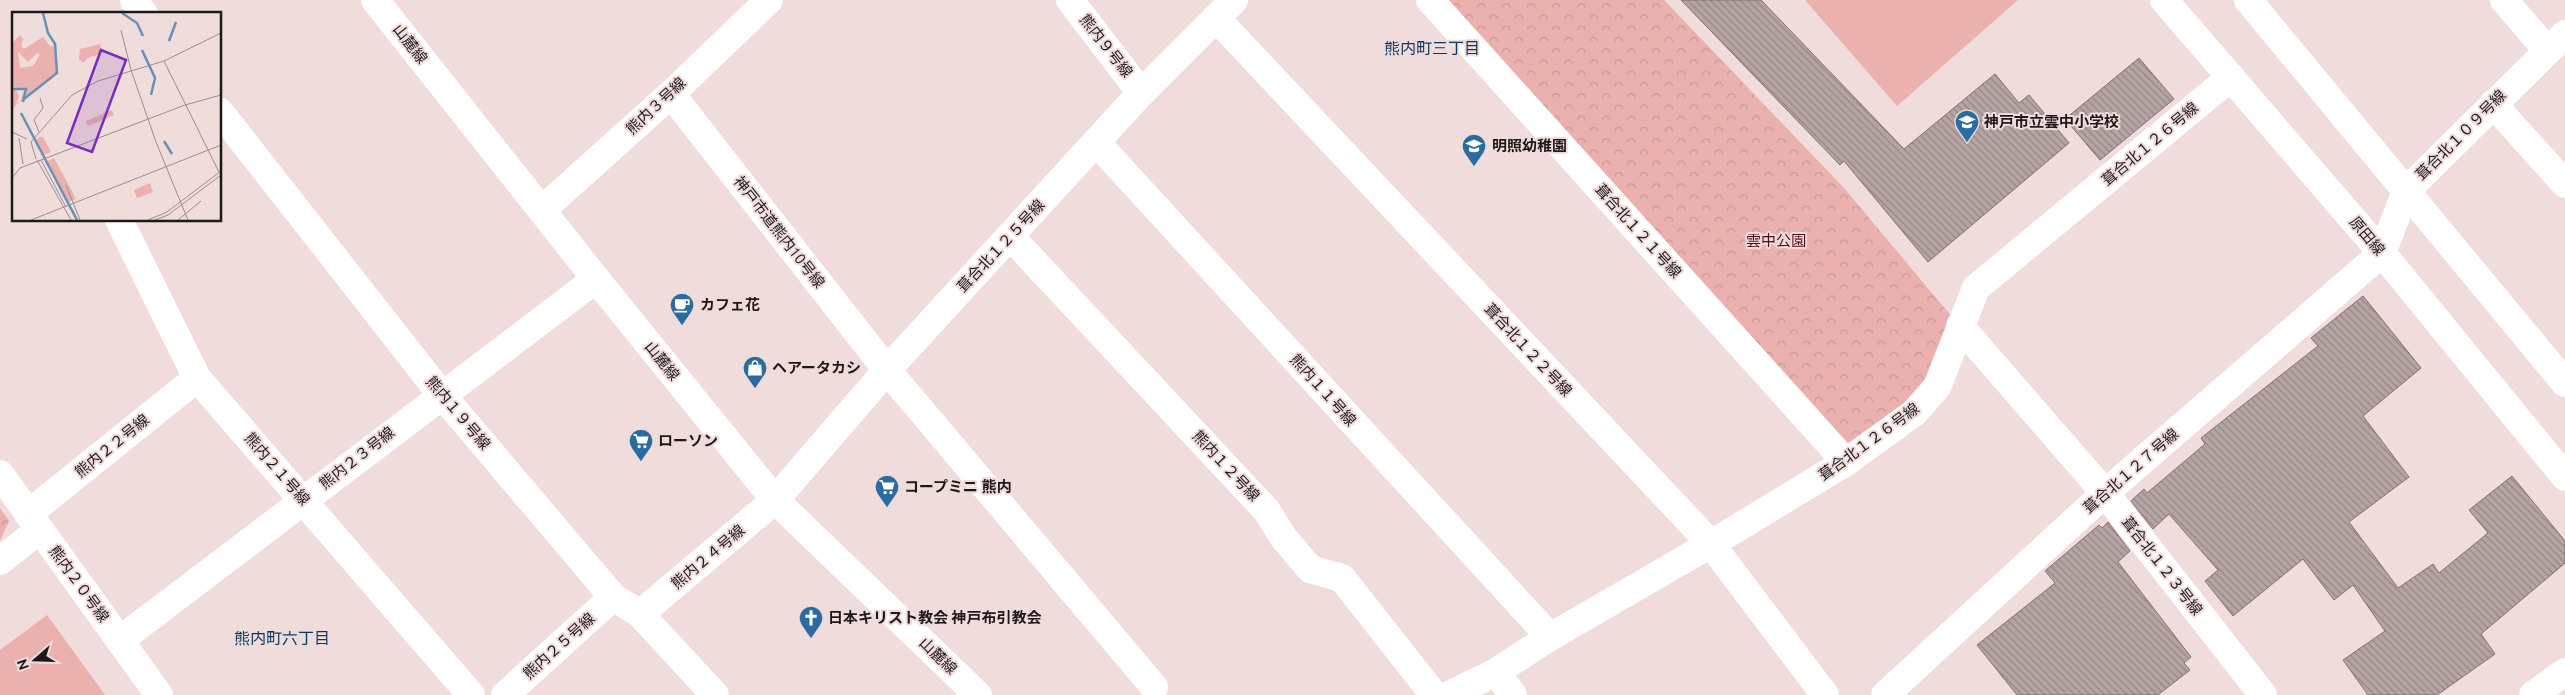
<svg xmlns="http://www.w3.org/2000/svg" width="2565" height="695" font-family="Ubuntu,'Noto Sans JP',sans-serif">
	<defs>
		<pattern id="forest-crowns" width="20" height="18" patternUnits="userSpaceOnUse" patternTransform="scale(1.25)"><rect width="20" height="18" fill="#eab1ae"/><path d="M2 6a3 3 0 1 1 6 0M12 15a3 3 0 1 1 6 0" fill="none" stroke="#c89895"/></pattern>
		<pattern id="building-back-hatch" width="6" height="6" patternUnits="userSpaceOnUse" patternTransform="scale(1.25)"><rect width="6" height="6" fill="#b6a4a3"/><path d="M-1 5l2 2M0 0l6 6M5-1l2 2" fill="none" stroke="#938584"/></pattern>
	</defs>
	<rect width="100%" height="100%" fill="#efdcdb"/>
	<!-- forest -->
	<g fill="url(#forest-crowns)">
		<polygon points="1443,0 1664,0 1844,188 1952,317 1931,376 1906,405 1848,447"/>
		<polygon points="0,508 9,521 0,541"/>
	</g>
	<!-- garden -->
	<g fill="#eab1ae">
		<polygon points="1805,0 2018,0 1897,106"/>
		<polygon points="47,615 105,695 0,695 0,650"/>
	</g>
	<!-- building -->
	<g fill="url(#building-back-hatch)" stroke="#827170">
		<polygon points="1681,0 1761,0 1904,149 1995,74 2019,103 2029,95 2069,143 1928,262 1844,161 1840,165"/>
		<polygon points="2139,58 2174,99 2100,160 2065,119"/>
		<polygon points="2363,296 2421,368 2363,416 2409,477 2349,522 2398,588 2433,564 2439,573 2488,533 2469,510 2512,476 2565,541 2565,563 2481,634 2495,654 2437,695 2368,695 2343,660 2385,631 2353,585 2334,600 2303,559 2233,616 2205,581 2218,570 2169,514 2153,529 2131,501 2144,489 2147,493 2205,444 2201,438 2318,346 2311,338"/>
		<polygon points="2108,522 2130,551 2118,562 2191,657 2184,663 2190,670 2158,695 2017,695 1977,645 2055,583 2045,571 2099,525 2102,528"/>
	</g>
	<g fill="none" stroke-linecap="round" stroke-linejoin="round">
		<!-- minor -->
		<g stroke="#fff" stroke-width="28">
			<polyline points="134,0 144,14"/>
			<polyline points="1070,0 1141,93"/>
			<polyline points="1430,0 1846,462"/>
			<polyline points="2504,0 2547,50"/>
			<polyline points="1216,18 1711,544 1825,695"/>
			<polyline points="671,94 887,370 1154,687"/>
			<polyline points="2493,104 2565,184"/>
			<polyline points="220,112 441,394 613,597 640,614 715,695"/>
			<polyline points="1096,142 1550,637"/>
			<polyline points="542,210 671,94 769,0"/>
			<polyline points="119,220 197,378 471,695"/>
			<polyline points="1010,236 1267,511 1283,537 1310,569 1342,578 1434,695"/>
			<polyline points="1960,326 2105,493 2263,695"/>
			<polyline points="0,474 159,695"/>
			<polyline points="28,514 197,378"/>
			<polyline points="0,561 39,530"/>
			<polyline points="640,614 775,500 887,370 1096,142 1141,93 1234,0"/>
			<polyline points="120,640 596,279"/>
			<polyline points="1496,672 1513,695"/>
			<polyline points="505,695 613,597"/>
			<polyline points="1449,695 1496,672 1550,637 1711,544 1846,462 1914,413 1937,387 1976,288 2231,77"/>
			<polyline points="1885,695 2105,493 2382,253 2406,191 2565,34"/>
			<polyline points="2533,695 2565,672"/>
		</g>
		<!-- major -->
		<g stroke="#fff" stroke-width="28">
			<polyline points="375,0 596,279 775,500 978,695"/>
			<polyline points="2164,0 2382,253 2565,477"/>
			<polyline points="2248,0 2565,383"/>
		</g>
	</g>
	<!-- icons -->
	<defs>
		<symbol id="school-pin" viewBox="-11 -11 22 30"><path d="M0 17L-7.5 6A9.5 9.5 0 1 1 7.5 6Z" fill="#2a6ba1" stroke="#efdcdb"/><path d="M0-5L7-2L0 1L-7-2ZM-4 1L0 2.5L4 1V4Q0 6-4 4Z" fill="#fff"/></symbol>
		<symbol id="cafe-pin" viewBox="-11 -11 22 30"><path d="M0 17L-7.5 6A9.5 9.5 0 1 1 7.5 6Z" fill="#2a6ba1" stroke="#efdcdb"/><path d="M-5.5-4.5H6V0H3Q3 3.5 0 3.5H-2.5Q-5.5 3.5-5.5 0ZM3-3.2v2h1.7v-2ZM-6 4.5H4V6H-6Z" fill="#fff"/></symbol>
		<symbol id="shop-pin" viewBox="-11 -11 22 30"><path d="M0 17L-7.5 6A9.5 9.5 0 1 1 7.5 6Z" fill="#2a6ba1" stroke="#efdcdb"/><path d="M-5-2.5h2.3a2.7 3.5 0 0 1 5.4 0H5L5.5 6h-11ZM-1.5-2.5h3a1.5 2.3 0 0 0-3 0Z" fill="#fff"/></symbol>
		<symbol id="supermarket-pin" viewBox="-11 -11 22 30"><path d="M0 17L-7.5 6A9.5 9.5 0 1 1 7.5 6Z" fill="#2a6ba1" stroke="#efdcdb"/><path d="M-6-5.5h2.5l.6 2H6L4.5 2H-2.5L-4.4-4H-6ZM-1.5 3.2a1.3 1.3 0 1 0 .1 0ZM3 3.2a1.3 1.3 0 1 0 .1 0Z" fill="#fff"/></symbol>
		<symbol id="church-pin" viewBox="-11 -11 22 30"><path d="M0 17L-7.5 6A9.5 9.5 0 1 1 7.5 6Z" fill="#2a6ba1" stroke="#efdcdb"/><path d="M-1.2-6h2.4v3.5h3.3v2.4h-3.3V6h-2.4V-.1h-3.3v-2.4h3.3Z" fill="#fff"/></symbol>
	</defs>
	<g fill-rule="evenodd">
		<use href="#school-pin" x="1953" y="108" width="28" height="38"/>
		<use href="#school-pin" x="1460" y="132" width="28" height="38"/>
		<use href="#cafe-pin" x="668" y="291" width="28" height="38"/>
		<use href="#shop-pin" x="741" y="354" width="28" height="38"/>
		<use href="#supermarket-pin" x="627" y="427" width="28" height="38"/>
		<use href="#supermarket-pin" x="873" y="473" width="28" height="38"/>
		<use href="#church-pin" x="797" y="604" width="28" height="38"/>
	</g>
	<g text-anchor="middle" stroke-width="4" stroke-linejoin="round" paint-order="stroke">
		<!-- street labels -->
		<g font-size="15" fill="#1e1818" stroke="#efdcdb">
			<text transform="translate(410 44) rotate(52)" y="5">山麓線</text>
			<text transform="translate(1106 46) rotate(52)" y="5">熊内９号線</text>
			<text transform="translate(656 106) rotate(-43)" y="5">熊内３号線</text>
			<text transform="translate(2461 135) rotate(-45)" y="5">葺合北１０９号線</text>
			<text transform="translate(2150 144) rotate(-40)" y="5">葺合北１２６号線</text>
			<text transform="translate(1638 231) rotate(48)" y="5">葺合北１２１号線</text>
			<text transform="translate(779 232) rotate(52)" y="5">神戸市道熊内10号線</text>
			<text transform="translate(2367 236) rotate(50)" y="5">原田線</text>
			<text transform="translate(1001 246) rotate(-47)" y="5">葺合北１２５号線</text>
			<text transform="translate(1528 350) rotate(47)" y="5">葺合北１２２号線</text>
			<text transform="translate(662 361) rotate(51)" y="5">山麓線</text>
			<text transform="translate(1323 390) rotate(48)" y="5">熊内１１号線</text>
			<text transform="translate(458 413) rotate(50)" y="5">熊内１９号線</text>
			<text transform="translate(1869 442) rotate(-36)" y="5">葺合北１２６号線</text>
			<text transform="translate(112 446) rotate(-39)" y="5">熊内２２号線</text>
			<text transform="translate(357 458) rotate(-38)" y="5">熊内２３号線</text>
			<text transform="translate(1226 466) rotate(47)" y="5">熊内１２号線</text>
			<text transform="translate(277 469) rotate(49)" y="5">熊内２１号線</text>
			<text transform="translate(2131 471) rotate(-41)" y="5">葺合北１２７号線</text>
			<text transform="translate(708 557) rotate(-40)" y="5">熊内２４号線</text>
			<text transform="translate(2162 566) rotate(52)" y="5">葺合北１２３号線</text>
			<text transform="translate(79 584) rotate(54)" y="5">熊内２０号線</text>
			<text transform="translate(559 646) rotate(-42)" y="5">熊内２５号線</text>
			<text transform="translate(938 656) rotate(44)" y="5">山麓線</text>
		</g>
		<!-- poi labels -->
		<g font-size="15" font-weight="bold" fill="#1e1818" stroke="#efdcdb" text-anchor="start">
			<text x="1984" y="127">神戸市立雲中小学校</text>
			<text x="1492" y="151">明照幼稚園</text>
			<text x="700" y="310">カフェ花</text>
			<text x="772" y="373">ヘアータカシ</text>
			<text x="658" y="446">ローソン</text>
			<text x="904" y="492">コープミニ 熊内</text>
			<text x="828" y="623">日本キリスト教会 神戸布引教会</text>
		</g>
		<!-- park labels -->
		<g font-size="15" fill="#550a12" stroke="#efdcdb">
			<text x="1776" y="246">雲中公園</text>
		</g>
		<!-- neighbourhood labels -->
		<g font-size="16" fill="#09395d" stroke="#efdcdb">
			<text x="1432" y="54">熊内町三丁目</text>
			<text x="282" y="644">熊内町六丁目</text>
		</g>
	</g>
	<!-- overview -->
	<g transform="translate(12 12)">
		<rect width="209" height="209" fill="#efdcdb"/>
		<path d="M8,23l3,4 -2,7 3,3 19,-12 8,10 2,-2 5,28 -38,30 4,-13 -9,-3 4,10 -3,6 3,-1 -7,7v-66zM6,40l10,10 9,-9 3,2 -7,11 -13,2zM100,98l2,5 -25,11 -3,-3v-2zM27,125h4l8,15 -8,3 -7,-14zM42,146l22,41 -8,3 -21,-41zM138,171l3,9 -16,6 -3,-8z" fill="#eab1ae" fill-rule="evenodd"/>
		<path d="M88,32l3,9 -15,5 -5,5 -4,-4 1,-10z" fill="#eab1ae"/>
		<path fill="none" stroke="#6691b8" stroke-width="2.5" d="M110,1l15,10 6,13M157,29l7,-19M130,38l13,28 -4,17M0,77h14l-3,13M12,87l33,-26 -2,-29 -7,-11 -5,-20M9,101l56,107M152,129l8,13"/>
		<path fill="none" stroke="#9b8e8d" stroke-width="1" d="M109,18l10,40 25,72 32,78M152,49l55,111M0,120l15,7M27,120l-5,-12 9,-12 -3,-10M7,126l4,26M24,147l-5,-17 41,-47 26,-14 66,-20 57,-28M25,148l34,60M29,148l25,47M0,166l8,-10 165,-63 36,-10M54,173l14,35M19,208l190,-75M136,208l19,-8 54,-41M143,208l13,-5 53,-40M166,208l23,-19"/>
		<path fill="#7b2cbf" fill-opacity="0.15" stroke="#7b2cbf" stroke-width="2.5" d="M89,38l25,10 -34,92 -25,-9z"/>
		<rect width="209" height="209" fill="none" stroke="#1e1818" stroke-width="2.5"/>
	</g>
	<!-- north arrow -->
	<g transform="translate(35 660) rotate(250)" stroke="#efdcdb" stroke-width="4" paint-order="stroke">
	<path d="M0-4L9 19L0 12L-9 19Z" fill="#1e1818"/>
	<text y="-8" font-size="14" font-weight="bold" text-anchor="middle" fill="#1e1818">N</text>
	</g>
</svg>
